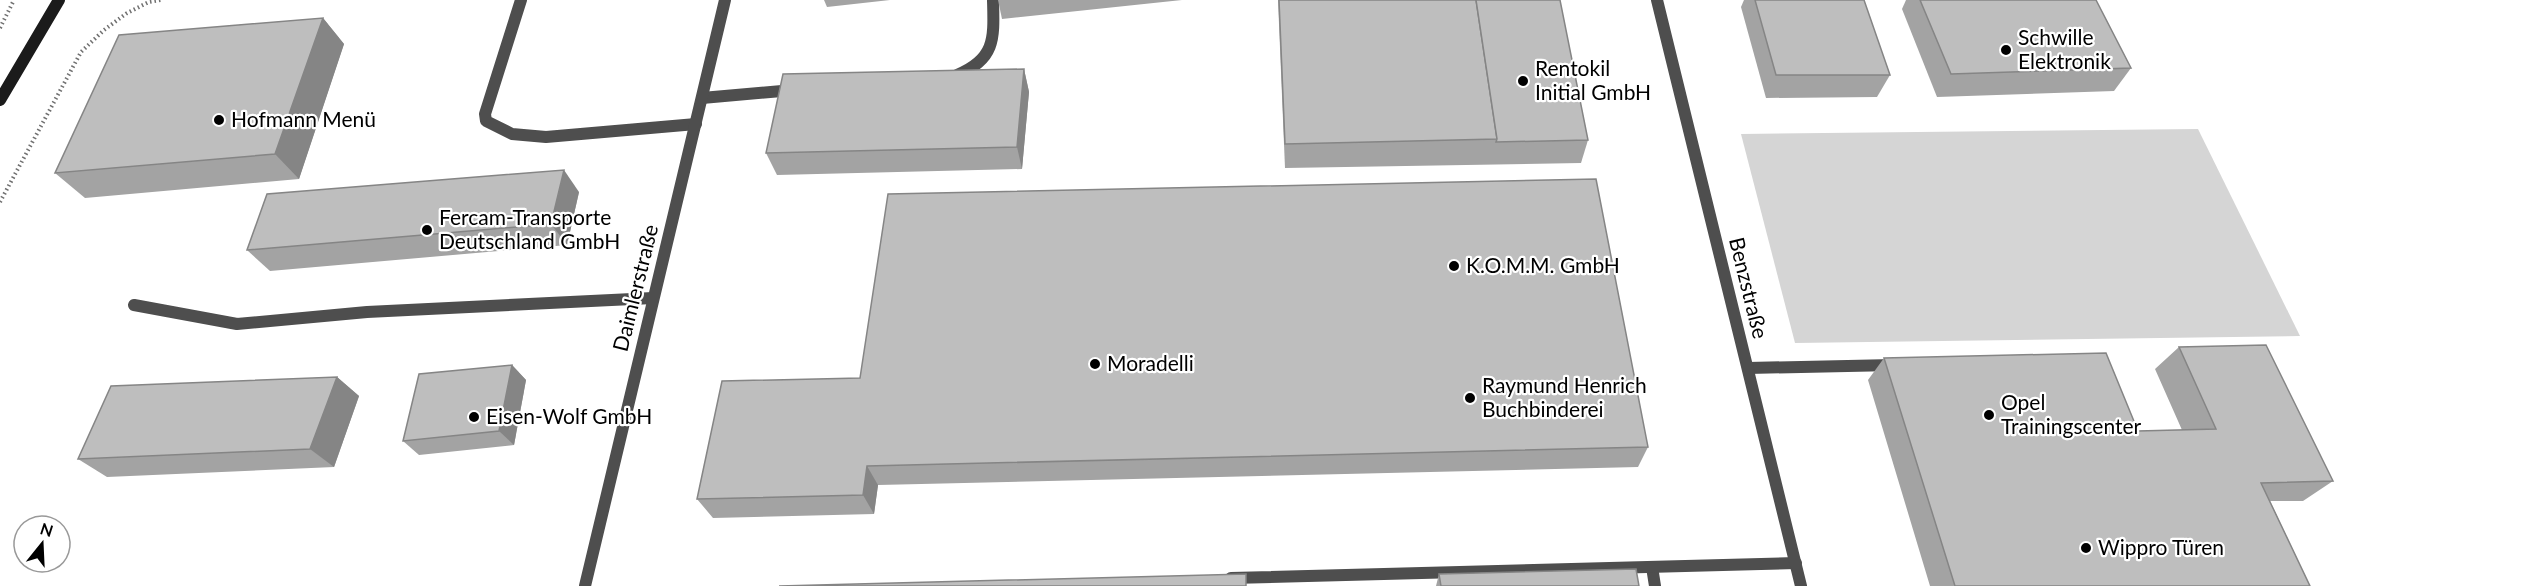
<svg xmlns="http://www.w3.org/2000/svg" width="2548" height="586" font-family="Lato,sans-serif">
	<rect width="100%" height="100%" fill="#fff"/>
	<!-- green -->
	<polygon fill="#d5d5d5" points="2198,129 2300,336 1795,343 1741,134"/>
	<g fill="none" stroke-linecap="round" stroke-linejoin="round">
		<!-- path -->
		<g stroke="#707070" stroke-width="4" stroke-dasharray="1.5 3" stroke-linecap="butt">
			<polyline points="0,28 14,0"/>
			<polyline points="0,202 81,52 104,30 127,13 149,2 161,0"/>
		</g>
		<!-- lane -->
		<g stroke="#4e4e4e" stroke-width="12">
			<polyline points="521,0 485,114 486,121 512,134 546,137 696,124"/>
			<path d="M957,75c39,-16 37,-37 36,-75"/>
			<polyline points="702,98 793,90"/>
			<polyline points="134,305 237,324 367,312 653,298"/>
			<polyline points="1748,368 1894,365"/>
			<polyline points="1652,567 1655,586"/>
			<polyline points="1231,578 1796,563"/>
		</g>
		<!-- street -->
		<g stroke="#4e4e4e" stroke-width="12">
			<polyline points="1657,0 1801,586"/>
			<polyline points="585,586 725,0"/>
		</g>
		<!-- secondary -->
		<polyline stroke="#1b1b1b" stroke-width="12" points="0,100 59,0"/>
	</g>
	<!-- wall -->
	<g fill="#a3a3a3">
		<polygon points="824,0 890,0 827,7"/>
		<polygon points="998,0 1182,0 1002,19"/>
		<polygon points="1278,0 1560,0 1588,140 1581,163 1285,168"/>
		<polygon points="1744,0 1864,0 1890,75 1877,97 1766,98 1741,7"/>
		<polygon points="1906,0 2096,0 2131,68 2114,91 1937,97 1902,9"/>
		<polygon points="323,18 344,44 299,179 85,198 55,173"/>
		<polygon points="1024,69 1029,92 1022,169 777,175 766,153"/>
		<polygon points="579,192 567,245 270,271 247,250"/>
		<polygon points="2179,347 2333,481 2303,501 2270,501 2310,586 1930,586 1868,380 1884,358 2138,431 2182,430 2155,369"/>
		<polygon points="512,365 526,380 514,445 419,455 403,441"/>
		<polygon points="337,377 359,396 334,467 107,477 78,459"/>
		<polygon points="722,381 1648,447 1638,467 878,485 874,514 713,518 697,499"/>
		<polygon points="1439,574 1639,586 1436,586"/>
	</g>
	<!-- shaded-wall -->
	<g fill="#858585">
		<polygon points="323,18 344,44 299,179 275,154"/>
		<polygon points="1024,69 1029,92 1022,169 1017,147"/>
		<polygon points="564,170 579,192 567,245 551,224"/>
		<polygon points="512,365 526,380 514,445 499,431"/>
		<polygon points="337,377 359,396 334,467 310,449"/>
		<polygon points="867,466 878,485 874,514 863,495"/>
	</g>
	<!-- building -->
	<g fill="#bebebe" stroke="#858585" stroke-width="1.5">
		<polygon points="1279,0 1476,0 1497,139 1285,144"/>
		<polygon points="1476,0 1560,0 1588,140 1496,142 1497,139"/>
		<polygon points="1755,0 1864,0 1890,75 1776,75"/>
		<polygon points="1920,0 2096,0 2131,68 1951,74"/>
		<polygon points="323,18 275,154 55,173 119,35"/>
		<polygon points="1024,69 1017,147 766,153 783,74"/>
		<polygon points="564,170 551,224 247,250 267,194"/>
		<polygon points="1596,179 1648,447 867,466 863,495 697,499 722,381 860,378 888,194"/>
		<polygon points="2266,345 2333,481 2261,483 2310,586 1955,586 1884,358 2106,353 2138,431 2216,429 2179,347"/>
		<polygon points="512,365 499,431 403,441 419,374"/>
		<polygon points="337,377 310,449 78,459 111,386"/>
		<polygon points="1636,569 1639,586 1441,586 1439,574"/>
		<polygon points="1246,574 1246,586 779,586"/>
	</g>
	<!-- markers -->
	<g fill="#000" stroke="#fff" stroke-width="2">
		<circle cx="2006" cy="50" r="6"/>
		<circle cx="1523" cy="81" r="6"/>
		<circle cx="219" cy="120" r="6"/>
		<circle cx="427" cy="230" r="6"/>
		<circle cx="1454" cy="266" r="6"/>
		<circle cx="1095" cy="364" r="6"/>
		<circle cx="1470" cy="398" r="6"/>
		<circle cx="1989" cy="415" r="6"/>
		<circle cx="474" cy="417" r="6"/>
		<circle cx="2086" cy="548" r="6"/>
	</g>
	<g text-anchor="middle" stroke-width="4.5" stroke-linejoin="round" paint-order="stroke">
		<!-- poi labels -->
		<g font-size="21" fill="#000" stroke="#fff" text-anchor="start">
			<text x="2018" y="45">Schwille<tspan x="2018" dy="24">Elektronik</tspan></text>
			<text x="1535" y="76">Rentokil<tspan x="1535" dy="24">Initial GmbH</tspan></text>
			<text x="231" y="127">Hofmann Menü</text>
			<text x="439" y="225">Fercam-Transporte<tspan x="439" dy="24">Deutschland GmbH</tspan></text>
			<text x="1466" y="273">K.O.M.M. GmbH</text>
			<text x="1107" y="371">Moradelli</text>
			<text x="1482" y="393">Raymund Henrich<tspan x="1482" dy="24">Buchbinderei</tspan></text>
			<text x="2001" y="410">Opel<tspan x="2001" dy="24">Trainingscenter</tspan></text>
			<text x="486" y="424">Eisen-Wolf GmbH</text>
			<text x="2098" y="555">Wippro Türen</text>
		</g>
		<!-- street labels -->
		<g font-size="21" fill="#000" stroke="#fff">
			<text transform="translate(636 288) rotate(-76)" y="7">Daimlerstraße</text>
			<text transform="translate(1748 288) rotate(76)" y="7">Benzstraße</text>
		</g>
	</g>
	<!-- north arrow -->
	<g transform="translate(42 544) rotate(18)"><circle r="28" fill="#ffffff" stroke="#999999" stroke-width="1.5"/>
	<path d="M0-4.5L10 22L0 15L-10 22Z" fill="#000000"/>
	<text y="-9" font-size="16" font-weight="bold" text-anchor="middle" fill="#000000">N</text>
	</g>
</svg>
